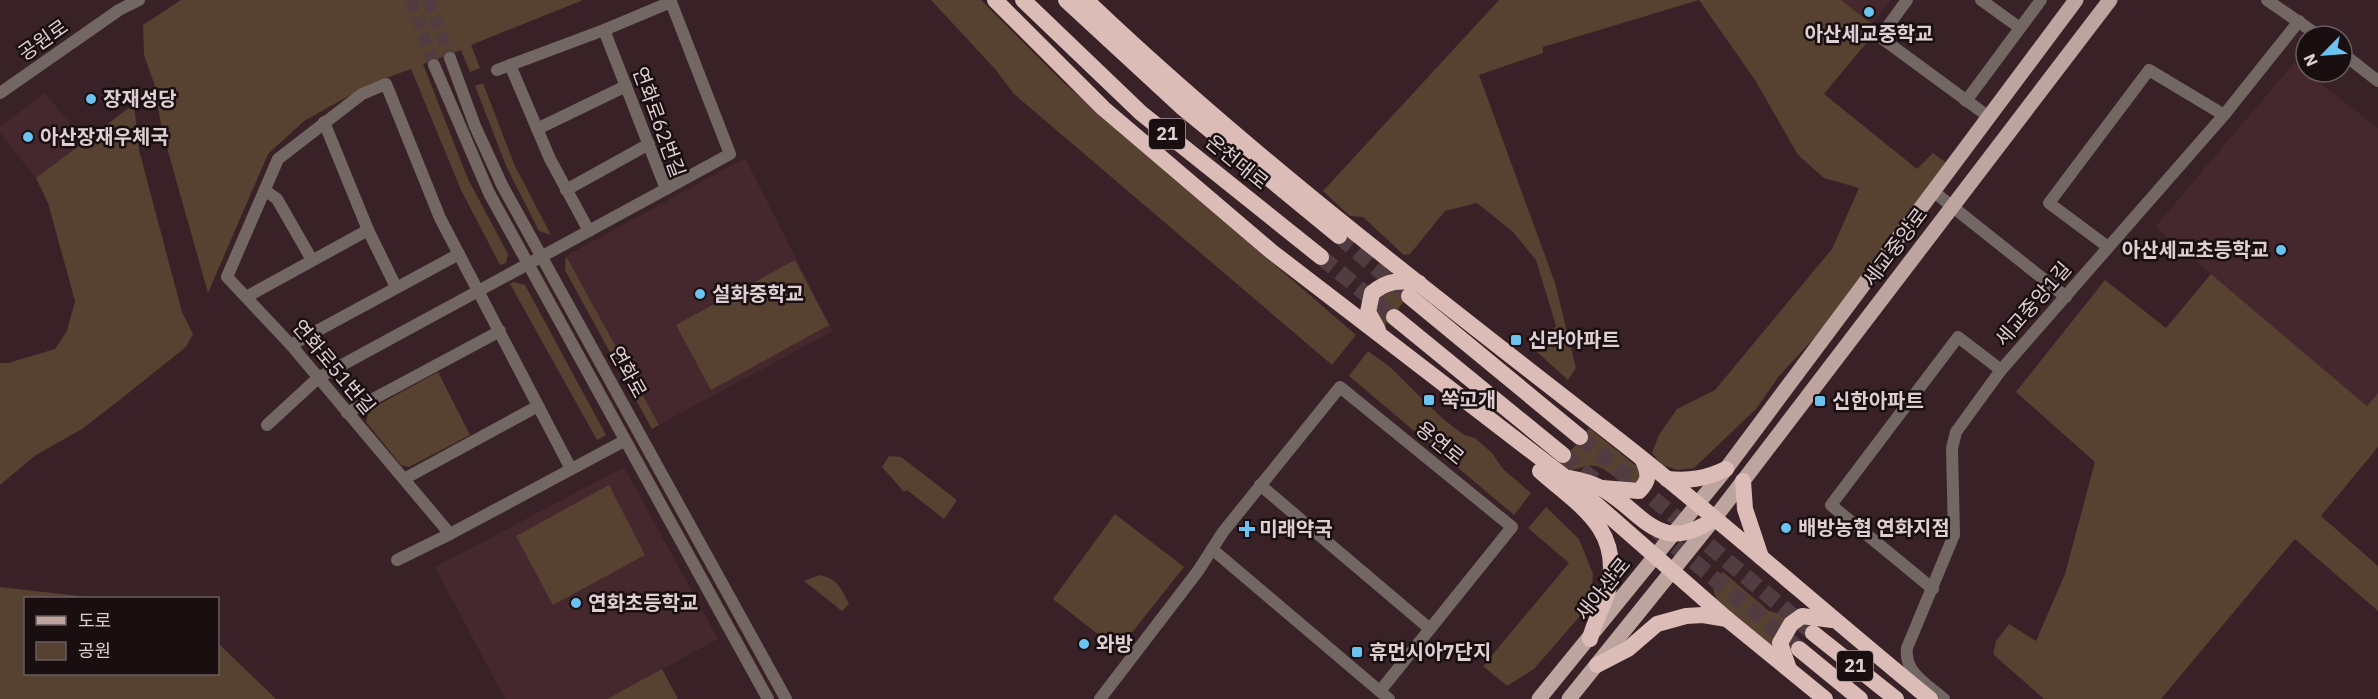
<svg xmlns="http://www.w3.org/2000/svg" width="2378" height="699" font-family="'IBM Plex Sans','Noto Sans KR',sans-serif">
	<rect width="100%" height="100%" fill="#382227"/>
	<!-- built -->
	<g fill="#45272e">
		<polygon points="1841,0 1891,0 1871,25"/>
		<polygon points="2294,63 2378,128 2378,393 2367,406 2155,227"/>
		<polygon points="45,93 84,141 36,178 0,133 0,127"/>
		<polygon points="745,158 833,331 659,425 566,256"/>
		<polygon points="624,467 718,639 607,699 505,699 435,567"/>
	</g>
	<!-- green -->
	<g fill="#574131">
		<polygon points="181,0 583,0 471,45 480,68 470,72 461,50 423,64 468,179 508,254 506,263 500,265 461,190 411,69 370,84 304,121 268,154 208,293 162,130 154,83 144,55 143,25"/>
		<polygon points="931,0 981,0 1063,82 1356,335 1332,365 1014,94 995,69"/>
		<polygon points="1499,0 1841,0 1878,29 1824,94 1917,169 1933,153 1949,165 1817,335 1779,376 1756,409 1694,468 1678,470 1662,465 1652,453 1659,435 1677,409 1715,390 1832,249 1859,188 1824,178 1798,155 1755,80 1699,0 1543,47 1543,53 1479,75 1555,283 1576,368 1568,380 1537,352 1556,326 1536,260 1513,232 1477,203 1445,211 1410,254 1404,255 1363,217 1350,216 1323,191"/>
		<polygon points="483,83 514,164 551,235 539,231 507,168 475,86"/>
		<polygon points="134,104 139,150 182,312 193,334 186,347 117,402 82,429 36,455 0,485 0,363 8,363 55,349 67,331 75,301 48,203 36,178"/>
		<polygon points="566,256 659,425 652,429 565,270"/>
		<polygon points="795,260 829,325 711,390 676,325"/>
		<polygon points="2211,274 2367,406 2378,393 2378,447 2321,516 2378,566 2378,611 2295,539 2161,699 2044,699 1993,654 1996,641 2009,624 2036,641 2065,574 2095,462 2016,392 2105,280 2166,328"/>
		<polygon points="514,282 525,285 606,435 597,440 510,284"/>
		<polygon points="1394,289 1410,294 1381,330 1374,306 1377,298"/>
		<polygon points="1368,351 1390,367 1443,419 1464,435 1475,438 1492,453 1503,469 1531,493 1514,515 1349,376"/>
		<polygon points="438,372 470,435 409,467 401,465 366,422 369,410"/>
		<path d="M1589,428l51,41v14h-19c-36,-35 -35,-5 -63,-16z"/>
		<polygon points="889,456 901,457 957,500 944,519 907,490 904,492 882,467"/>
		<polygon points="609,485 645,555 553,605 516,536"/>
		<polygon points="1546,507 1579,539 1593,574 1592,593 1586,609 1534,669 1507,686 1483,666 1569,563 1528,528"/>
		<polygon points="1115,514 1184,567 1118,650 1053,599"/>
		<polygon points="1723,572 1769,611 1789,616 1776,649 1717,602 1712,585"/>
		<path d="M819,575c18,3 22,13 30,29l-7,7 -38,-30z"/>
		<polygon points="0,587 97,598 26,598 26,674 218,674 218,643 276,699 0,699"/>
		<polygon points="662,669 678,699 607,699"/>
	</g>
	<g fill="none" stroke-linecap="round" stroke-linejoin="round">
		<!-- minor-tunnel -->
		<g stroke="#513c41" stroke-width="12" stroke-dasharray="12 6" stroke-linecap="butt">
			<polyline points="411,0 434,65"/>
			<polyline points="428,0 450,58"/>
		</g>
		<!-- highway-tunnel -->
		<g stroke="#513c41" stroke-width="16" stroke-dasharray="16 8" stroke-linecap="butt">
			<polyline points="1339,236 1409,296"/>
			<polyline points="1321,257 1394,317"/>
			<polyline points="1580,437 1813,633"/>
			<polyline points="1563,455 1602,486"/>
			<polyline points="1657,531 1799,649"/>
		</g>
		<!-- minor -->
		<g stroke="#736764" stroke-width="12">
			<polyline points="1907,0 1880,37 1989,117"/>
			<polyline points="1981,0 2020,28"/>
			<polyline points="2267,0 2319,36"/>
			<polyline points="604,30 671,2 730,154 666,189"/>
			<polyline points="2342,53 2378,81"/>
			<polyline points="450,58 475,126 502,185 786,699"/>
			<polyline points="434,65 489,193 768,699"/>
			<polyline points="510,65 550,159 589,231"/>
			<polyline points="0,93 119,10 139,0"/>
			<polyline points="1966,101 2041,0"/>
			<polyline points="324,122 368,230 396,287"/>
			<polyline points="537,129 626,86"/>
			<polyline points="566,190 649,144"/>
			<polyline points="266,191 277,199 312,260"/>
			<polyline points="1934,192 2066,297"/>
			<polyline points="2108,247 2049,203 2149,70 2224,115"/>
			<polyline points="248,296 368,230"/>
			<polyline points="291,345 459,254"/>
			<polyline points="347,413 500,331"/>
			<polyline points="267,425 318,378 666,189 604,30 497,70"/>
			<polyline points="571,469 440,218 386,84 362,94 278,159 227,277 291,345 450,534 624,441"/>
			<polyline points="404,479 538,406"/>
			<polyline points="1260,485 1430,629"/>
			<polyline points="1212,549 1389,699"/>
			<polyline points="397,560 450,534"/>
			<polyline points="1933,589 1831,505 1958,337 2001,370"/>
			<polyline points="1100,699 1198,571 1223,532 1340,387 1512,527 1380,691"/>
			<path d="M1944,699c-17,-15 -40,-26 -37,-51l47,-113 -2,-87 4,-16 45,-62 223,-255 75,-94"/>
		</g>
		<!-- major -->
		<g stroke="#bda49f" stroke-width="15">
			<polyline points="1539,699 1726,469 2076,0"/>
			<polyline points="1569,699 1714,519 2110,0"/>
		</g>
		<!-- highway -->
		<g stroke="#dbbcb6" stroke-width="16">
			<polyline points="995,0 1103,108 1272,252 1565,477 1727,619 1825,699"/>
			<polyline points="1023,0 1141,113 1321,257"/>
			<polyline points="1066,0 1183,108 1339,236"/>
			<path d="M1086,0c171,163 362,306 548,452 100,80 197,166 296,247"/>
			<polyline points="1409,296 1580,437"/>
			<polyline points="1394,317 1563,455"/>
			<path d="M1378,330l-10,-18 4,-19c16,-13 27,-13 47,-10"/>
			<path d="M1540,471c39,35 81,56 69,116 -4,18 -15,34 -19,52"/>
			<path d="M1570,478c11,2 22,5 31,10 43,24 57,69 113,31"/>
			<path d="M1667,479c23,2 38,0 59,-10"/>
			<polyline points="1743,481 1745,509 1761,557"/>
			<path d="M1602,488l37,3c11,-11 10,-17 4,-31"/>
			<polyline points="1813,633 1896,699"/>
			<polyline points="1799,649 1860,699"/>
			<polyline points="1597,665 1628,649 1657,624 1686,616 1703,615 1727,619"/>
			<polyline points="1789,669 1780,643 1791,624 1802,616 1832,620"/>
		</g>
	</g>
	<!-- markers -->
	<g fill="#6ac3f1" stroke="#190f11" stroke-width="2">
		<circle cx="1869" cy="12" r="6"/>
		<circle cx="91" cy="99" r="6"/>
		<circle cx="28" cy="137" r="6"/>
		<circle cx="2281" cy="250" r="6"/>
		<circle cx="700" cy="294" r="6"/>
		<rect x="1510" y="334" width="12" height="12" rx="3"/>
		<rect x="1423" y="394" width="12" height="12" rx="3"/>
		<rect x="1814" y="395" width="12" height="12" rx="3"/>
		<circle cx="1786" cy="528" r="6"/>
		<path d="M1244 520h6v6h6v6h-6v6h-6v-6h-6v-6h6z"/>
		<circle cx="576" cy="603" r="6"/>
		<circle cx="1084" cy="644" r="6"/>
		<rect x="1351" y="646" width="12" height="12" rx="3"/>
	</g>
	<g text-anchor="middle" stroke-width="5" stroke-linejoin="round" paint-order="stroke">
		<!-- shield labels -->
		<g fill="#190f11" stroke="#a49599" stroke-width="1.5">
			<rect x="1149" y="119" width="36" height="30" rx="4.5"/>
			<rect x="1837" y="651" width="36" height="30" rx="4.5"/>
		</g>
		<g font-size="18" font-weight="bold" fill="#dfcfd3">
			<text x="1167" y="140">21</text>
			<text x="1855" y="672">21</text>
		</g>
		<!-- poi labels -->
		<g font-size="20" font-weight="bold" fill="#dfcfd3" stroke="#190f11" text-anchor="start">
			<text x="1869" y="41" text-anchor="middle">아산세교중학교</text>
			<text x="103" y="106">장재성당</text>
			<text x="40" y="144">아산장재우체국</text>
			<text x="2269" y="257" text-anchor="end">아산세교초등학교</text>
			<text x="712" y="301">설화중학교</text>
			<text x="1528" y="347">신라아파트</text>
			<text x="1441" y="407">쑥고개</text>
			<text x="1832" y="408">신한아파트</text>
			<text x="1798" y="535">배방농협 연화지점</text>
			<text x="1259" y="536">미래약국</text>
			<text x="588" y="610">연화초등학교</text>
			<text x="1096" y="651">와방</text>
			<text x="1369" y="659">휴먼시아7단지</text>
		</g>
		<!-- street labels -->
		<g font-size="20" fill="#dfcfd3" stroke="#190f11">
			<text transform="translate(43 40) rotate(-35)" y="7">공원로</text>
			<text transform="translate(659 122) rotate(70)" y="7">연화로62번길</text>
			<text transform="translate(1237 162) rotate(39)" y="7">온천대로</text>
			<text transform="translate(1895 247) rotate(-53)" y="7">세교중앙로</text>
			<text transform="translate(2033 304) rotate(-49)" y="7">세교중앙1길</text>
			<text transform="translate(334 367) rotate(50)" y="7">연화로51번길</text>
			<text transform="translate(628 372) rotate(61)" y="7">연화로</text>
			<text transform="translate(1440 443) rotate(39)" y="7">용연로</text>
			<text transform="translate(1603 589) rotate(-51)" y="7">새아산로</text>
		</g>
	</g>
	<!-- legend -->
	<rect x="24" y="597" width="195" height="78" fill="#190f11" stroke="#685c5f" stroke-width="1.5"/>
	<rect x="36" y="616" width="30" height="9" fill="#bda49f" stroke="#685c5f" stroke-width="1.5"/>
	<text x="78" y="627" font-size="18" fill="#dfcfd3">도로</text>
	<rect x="36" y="642" width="30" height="18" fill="#574131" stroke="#685c5f" stroke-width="1.5"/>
	<text x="78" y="657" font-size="18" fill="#dfcfd3">공원</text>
	<!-- north arrow -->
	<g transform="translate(2324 54) rotate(245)"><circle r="28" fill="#190f11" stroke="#685c5f" stroke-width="1.5"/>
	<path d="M0-4.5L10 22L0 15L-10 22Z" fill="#6ac3f1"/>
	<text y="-9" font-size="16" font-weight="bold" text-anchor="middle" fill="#dfcfd3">N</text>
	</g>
</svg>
